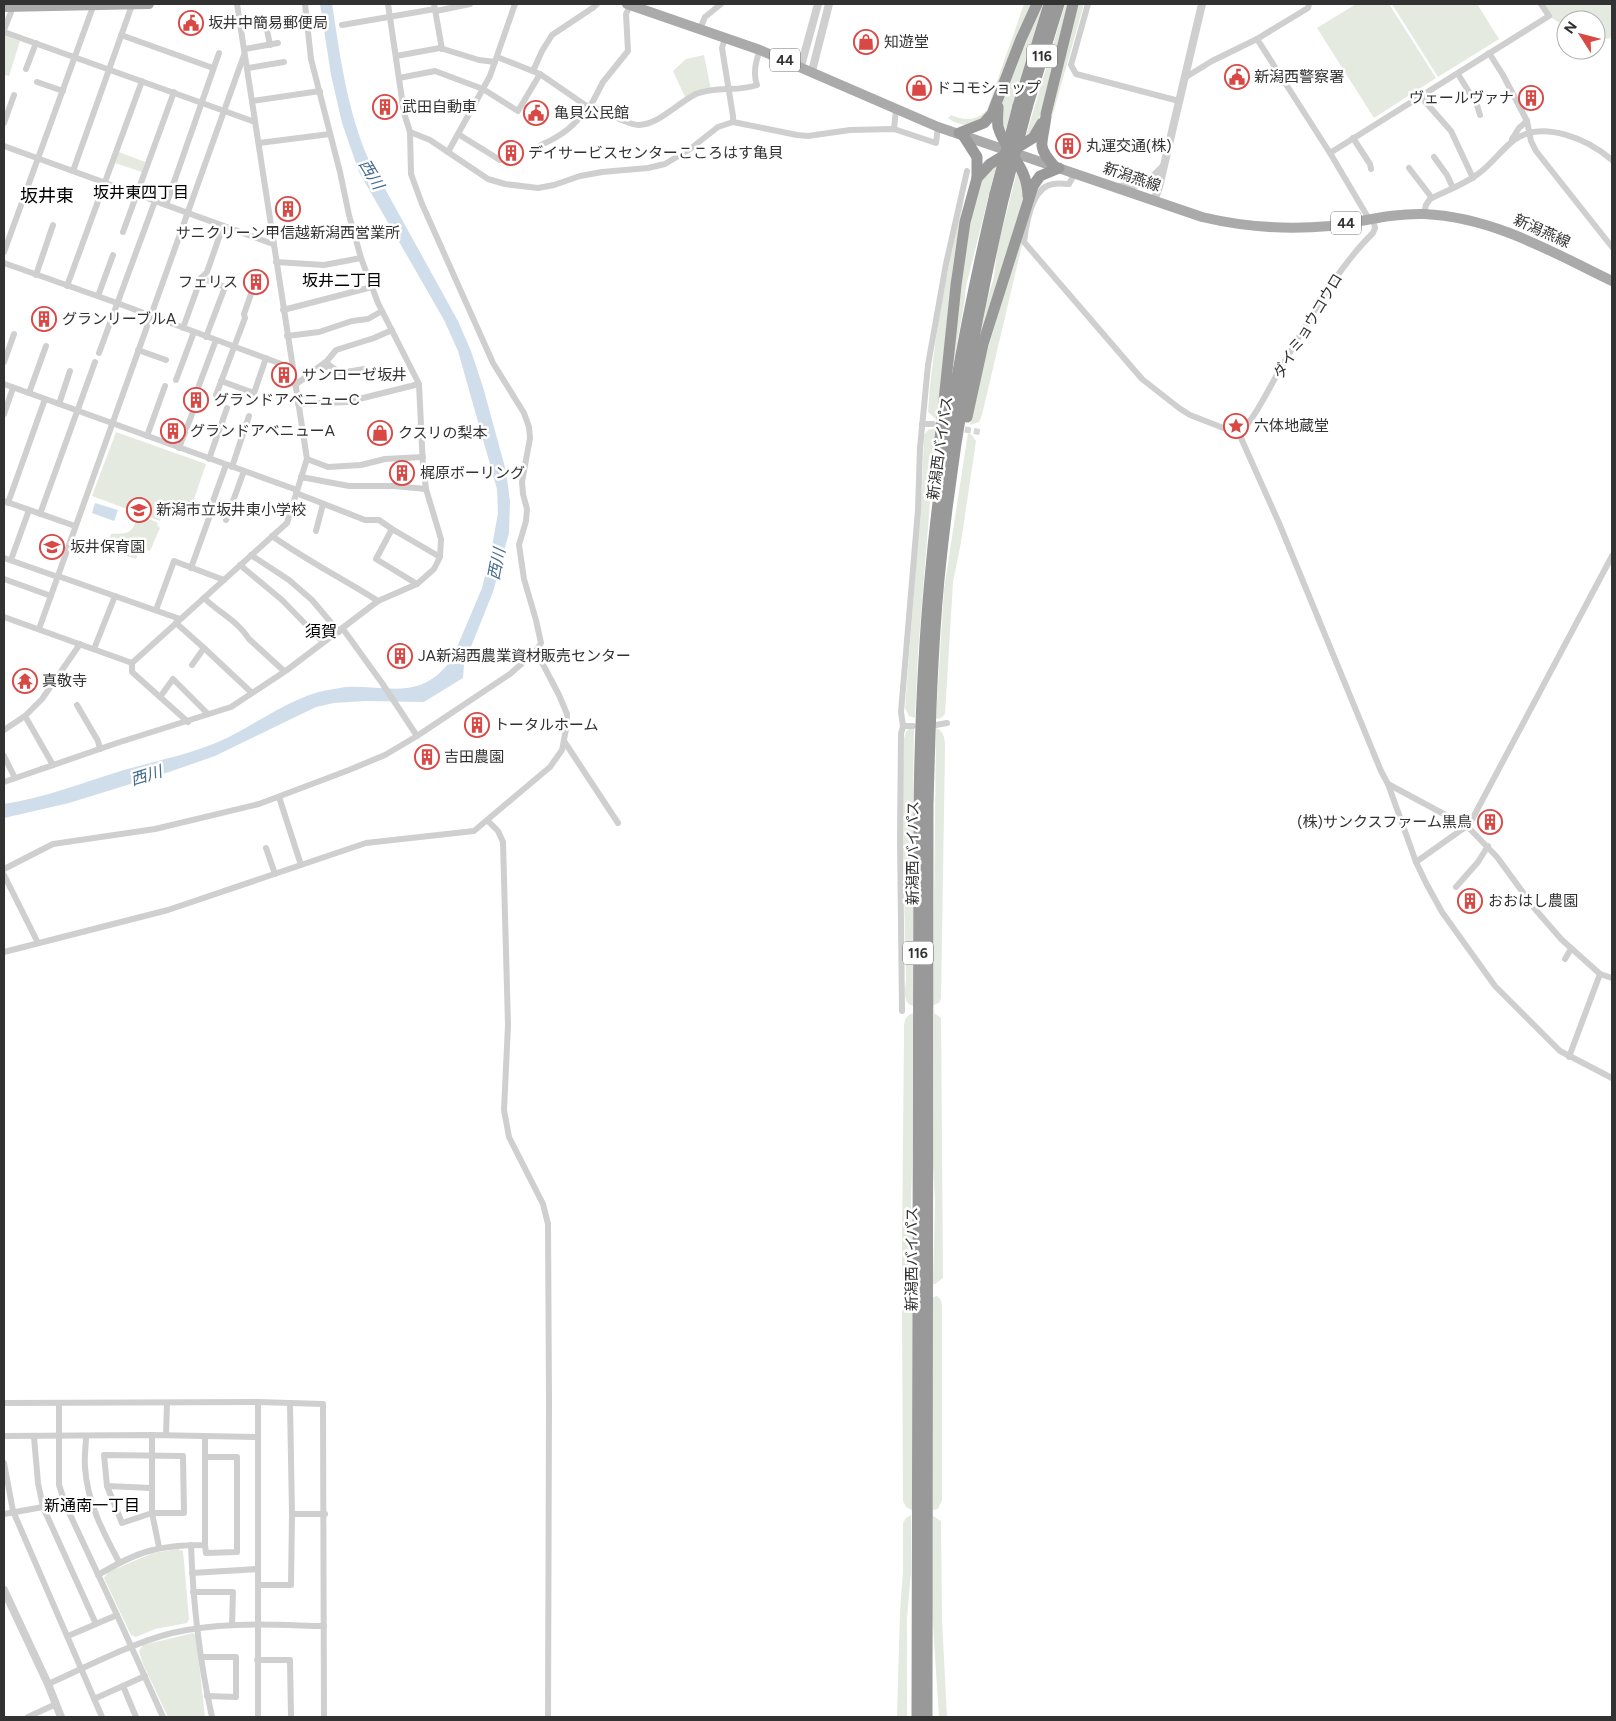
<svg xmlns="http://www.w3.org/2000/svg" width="1616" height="1721" font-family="Figtree,'Noto Sans JP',sans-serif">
	<rect width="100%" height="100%" fill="#fff"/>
	<!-- green -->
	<g fill="#e4eadf">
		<path d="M1024,4h8l-43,108 -12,13c-11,0 -21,0 -29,-7l3,-3c14,6 25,6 36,-5z"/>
		<polygon points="1040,4 1043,4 1004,135 999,114 1006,90"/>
		<polygon points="1065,4 1070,4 1050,87 1036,127 1025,139"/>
		<polygon points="1078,4 1084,4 1045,142"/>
		<polygon points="1356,4 1389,4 1436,78 1374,118 1317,28"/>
		<polygon points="1392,4 1477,4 1499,39 1438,77"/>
		<polygon points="1541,4 1612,4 1612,38 1596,40 1596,20 1566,20 1566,27 1549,16"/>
		<polygon points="4,35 20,41 9,76 4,75"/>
		<polygon points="704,55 711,90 686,99 673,71 686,59"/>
		<polygon points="119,152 145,162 142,172 115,163"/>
		<polygon points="997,163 966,286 964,305 952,371 963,252 980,179"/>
		<polygon points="1018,167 1025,190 1022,206 972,378 985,306 994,277 997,250"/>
		<path d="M965,193l-12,72 -16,155 -9,-8c5,-74 20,-147 37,-219z"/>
		<polygon points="1033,198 982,415 979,422 970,425 984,361"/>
		<polygon points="936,428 918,652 915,718 909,716 905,708 922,486 924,435 928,430"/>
		<polygon points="116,432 206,464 188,517 165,509 160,521 92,496"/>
		<polygon points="968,433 972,435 976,441 961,542 953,582 945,714 941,718 936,719 944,589"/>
		<path d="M139,514l19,9 -1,2 3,3 -10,23 -9,-3 -5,11 -31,-10 6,-15c19,-1 20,1 28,-20z"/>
		<path d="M914,727l-1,72v207c-11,-4 -8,-15 -7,-26l-4,-175 2,-67 3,-8z"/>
		<path d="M936,728c9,3 9,13 9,22l-4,248 -2,5 -6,2z"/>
		<path d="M913,1013l-1,154 -1,40 1,29v48l-5,-1 -5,-6v-33l2,-211c0,-9 -1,-16 9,-20z"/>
		<polygon points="934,1013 941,1018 943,1278 935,1284 933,1284 935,1200 933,1165"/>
		<polygon points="912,1296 912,1510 906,1507 903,1501 902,1306 905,1298"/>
		<polygon points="937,1296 941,1300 942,1305 942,1500 938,1509 933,1510 933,1297"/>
		<polygon points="911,1515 911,1572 907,1618 907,1717 897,1717 900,1612 903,1571 903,1523 906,1518"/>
		<polygon points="933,1516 941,1521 941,1530 942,1620 947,1717 939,1717 932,1610"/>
		<polygon points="178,1549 183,1551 189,1619 187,1623 155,1629 136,1637 131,1635 104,1578 108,1572 153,1553"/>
		<polygon points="193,1633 196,1636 205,1717 168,1717 143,1664 139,1651 143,1645"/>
	</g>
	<!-- water -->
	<g fill="#d0deeb">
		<path d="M320,4h12c8,51 15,106 36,154l90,163 13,30 12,36 23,84 4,30 -1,32 -16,59 -29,72 -1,14 -39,24 -59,-1 -31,2 -18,4 -101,49 -46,16 -100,31 -65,15v-14c41,-6 80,-22 120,-34 31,-9 63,-15 94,-28 34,-15 70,-43 105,-51 7,-1 15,-3 22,-4 45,-2 75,15 107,-28l30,-71 9,-36 7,-39 -1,-24 -39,-138 -14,-31 -85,-148 -17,-49 -11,-48z"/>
		<polygon points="95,503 118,510 114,521 92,513"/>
	</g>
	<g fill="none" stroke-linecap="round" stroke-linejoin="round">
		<!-- minor-tunnel -->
		<polyline stroke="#d6d6d6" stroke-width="6" stroke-dasharray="6 3" stroke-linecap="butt" points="956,428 980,432"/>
		<!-- minor -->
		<g stroke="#cfcfcf" stroke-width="6">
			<polyline points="434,4 442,49"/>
			<polyline points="1088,4 1071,65 1076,74 1179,101"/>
			<polyline points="436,11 470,4"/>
			<polyline points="342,25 435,9"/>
			<polyline points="700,29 705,17 721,4"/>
			<polyline points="4,30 13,7"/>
			<polyline points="267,30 270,45"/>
			<polyline points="4,32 255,122"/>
			<polyline points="121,35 213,68"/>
			<polyline points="725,38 722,48 733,116 733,122"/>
			<polyline points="1257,39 1330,153 1369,219"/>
			<polyline points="245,49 278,43"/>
			<polyline points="1489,53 1503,75 1527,121 1519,128 1512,139"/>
			<polyline points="396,56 440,48 479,60 495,62"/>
			<path d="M497,57l43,17 45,31c16,3 40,20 54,20 19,0 40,-23 57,-31 19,-8 43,-2 61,-9 -4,-11 -1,-25 3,-35"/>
			<polyline points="248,68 284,62"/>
			<polyline points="26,69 36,43"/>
			<polyline points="533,71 542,51 552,35 594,7 597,4"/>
			<polyline points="1458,74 1477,105 1480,115"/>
			<polyline points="1186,77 1212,61 1257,39 1308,8 1309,4"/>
			<polyline points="399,78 435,71 483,89 518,111 540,74"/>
			<polyline points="37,82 63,91"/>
			<polyline points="1421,97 1451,131 1473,178"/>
			<polyline points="252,101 320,91"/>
			<polyline points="591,105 603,82 628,51 626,14 631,4"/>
			<polyline points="1527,121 1531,141 1536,151 1612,247"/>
			<polyline points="4,123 14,95"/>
			<polyline points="894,129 896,109"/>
			<polyline points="410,132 430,140 488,179 505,184 538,188 554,185 580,176 602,172 648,168 665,164 690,149 718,127 733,122 797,135 808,136 850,130 894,129 936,143 938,127"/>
			<polyline points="458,134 500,160"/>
			<polyline points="1353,138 1370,164 1371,169"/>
			<polyline points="259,143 330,134"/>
			<path d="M541,145c22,-10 34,-19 47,-39"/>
			<polyline points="4,146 273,244"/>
			<polyline points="448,152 490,76 515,4"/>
			<polyline points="1330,153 1549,16 1541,4"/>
			<polyline points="1434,157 1447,175 1453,188"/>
			<polyline points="1409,168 1432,198"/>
			<polyline points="73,171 132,5"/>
			<path d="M1075,173l-6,11c-5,0 -11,-1 -16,0 -22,3 -27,41 -29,58l118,137 37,29 11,7 49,19 2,4 38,85 102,248 7,13 28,78 10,21 16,29 53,74 65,65 52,27"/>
			<polyline points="166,205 219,53"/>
			<path d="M1424,214l2,-9 4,-6c16,-8 33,-14 48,-25 13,-9 23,-24 36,-34 29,-21 75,0 98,20"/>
			<polyline points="123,232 174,92"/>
			<polyline points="4,252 94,4"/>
			<polyline points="276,262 324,265 361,258"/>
			<polyline points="4,263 117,303 292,368"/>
			<polyline points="36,275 53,225"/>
			<polyline points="201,278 225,287 206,337"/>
			<polyline points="67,286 142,81"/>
			<polyline points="98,296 113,255"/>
			<polyline points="283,310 372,287"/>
			<polyline points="183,328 201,278 207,272 223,226"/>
			<polyline points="287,336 319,332 352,321 368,319 382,311"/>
			<polyline points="138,350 166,360"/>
			<polyline points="99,353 155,201"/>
			<polyline points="4,362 14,334"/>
			<polyline points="323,369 329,365 340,373 364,369"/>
			<polyline points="176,380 194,332"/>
			<polyline points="221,381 254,393 266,358"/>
			<polyline points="4,384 297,490"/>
			<polyline points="295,385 327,361 336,350 374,338 392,330"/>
			<polyline points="198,388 216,340"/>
			<polyline points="29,393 46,346"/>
			<polyline points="216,395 245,318 244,314 251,294"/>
			<polyline points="59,404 70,371"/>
			<polyline points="298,404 347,402 419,384"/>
			<polyline points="4,414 13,388"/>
			<polyline points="922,424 933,424"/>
			<path d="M1239,434c17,-18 27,-40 39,-61 27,-46 57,-103 95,-140l2,-5 -2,-10"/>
			<polyline points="147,436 165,386"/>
			<polyline points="179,448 194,409"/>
			<polyline points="209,459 227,408"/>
			<polyline points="307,459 328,467 361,465 385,459 423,457"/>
			<polyline points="232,467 249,416"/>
			<polyline points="301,477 349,486 394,486 426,489"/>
			<polyline points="296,493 365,520 379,520 392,529"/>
			<polyline points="4,501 75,526"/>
			<polyline points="8,503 45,399"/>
			<polyline points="209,512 226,465"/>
			<polyline points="40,514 95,362"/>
			<polyline points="226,520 244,471"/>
			<polyline points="316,531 323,504"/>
			<path d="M272,536c34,24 71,43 106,65"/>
			<polyline points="251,555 289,580 312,600 339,632"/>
			<polyline points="12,557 29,510"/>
			<polyline points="4,558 58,577"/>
			<polyline points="240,565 282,600 323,642"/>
			<polyline points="191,568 209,518"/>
			<polyline points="58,576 180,619"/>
			<polyline points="4,579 51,596"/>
			<polyline points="417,584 376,559 392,529 440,557"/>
			<path d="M204,598c14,14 34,23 45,41l35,32"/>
			<polyline points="156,610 174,561 224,580"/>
			<polyline points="4,617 132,663 287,523 307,459 237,4"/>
			<polyline points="176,623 204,648 252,693"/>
			<polyline points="39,629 244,55"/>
			<polyline points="343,629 382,683 417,736"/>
			<polyline points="94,649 115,596"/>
			<polyline points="132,663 132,672 188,722"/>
			<polyline points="192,665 204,648"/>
			<polyline points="160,697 173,679 208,714"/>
			<polyline points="77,705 98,741 100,749"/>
			<polyline points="25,716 53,765"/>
			<polyline points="936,725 947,723"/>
			<polyline points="903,726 913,726"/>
			<polyline points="4,730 25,716 42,699 80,644"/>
			<polyline points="564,741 618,823"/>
			<polyline points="4,756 15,778"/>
			<polyline points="4,782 117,743 231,707 287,670 378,601 417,584 434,569 440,557 441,539 426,489 423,467 419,384 378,303 361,258 349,215 340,172 311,59 305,4"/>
			<polyline points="1388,784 1468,827 1497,857 1535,909 1561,939 1600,974 1612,978"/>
			<polyline points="279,797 301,865"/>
			<polyline points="488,821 498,831 503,842 508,1025 504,1110 509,1137 543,1204 548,1224 549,1401 548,1717"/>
			<polyline points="266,848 275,874"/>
			<polyline points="1416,862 1464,828 1468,827 1612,556"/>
			<polyline points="4,869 53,844 155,829 259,804 349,770 385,755 417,736 510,674 536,651"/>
			<polyline points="4,875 38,943"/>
			<polyline points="1456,887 1478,862 1488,846"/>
			<polyline points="4,952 168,910 366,843 474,831 550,767 562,750 567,724 567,714 559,695 536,651 541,643 536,620 524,579 519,545 526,521 527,509 523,494 522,482 530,438 529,427 524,413 493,363 422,204 411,174 410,132 404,113 388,4"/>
			<polyline points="1565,959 1571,949"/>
			<polyline points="902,1011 900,838 901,734 903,726 901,712 918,510 920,448 928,365 946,264 967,171"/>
			<polyline points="1569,1057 1600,974"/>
			<polyline points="258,1402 258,1717"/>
			<polyline points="4,1403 258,1402 323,1404 324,1717"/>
			<polyline points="59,1403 59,1485 66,1506 117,1615 163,1717"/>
			<polyline points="152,1435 152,1513 159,1547"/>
			<polyline points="166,1435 167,1403"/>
			<polyline points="4,1436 152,1435 257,1437"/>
			<path d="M86,1436c0,10 -2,21 -1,31 2,35 18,65 34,95"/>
			<polyline points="34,1437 38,1483 43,1507 96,1624"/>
			<polygon points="104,1455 183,1456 184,1513 152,1513 122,1523 107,1486"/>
			<polyline points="205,1457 237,1457 237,1552 206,1553 205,1545"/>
			<polyline points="4,1463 13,1511 102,1717"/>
			<polyline points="107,1486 151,1488"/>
			<polyline points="4,1514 43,1507"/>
			<polyline points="292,1514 325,1514"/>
			<path d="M191,1545c2,56 9,118 21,172"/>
			<polyline points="192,1573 258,1569"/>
			<path d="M98,1575c40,-24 60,-30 107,-30v-109"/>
			<polyline points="258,1585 291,1585 292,1514 290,1403"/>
			<polyline points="193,1592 233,1592 232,1625"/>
			<polyline points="68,1636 117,1615"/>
			<polyline points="202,1657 236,1657 236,1697 207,1696"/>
			<polyline points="257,1660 290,1660 291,1717"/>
			<path d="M48,1684c38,-17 84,-41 124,-51 50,-12 102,-8 152,-7"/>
			<polyline points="123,1686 136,1717"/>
			<polyline points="94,1699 145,1676"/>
			<polyline points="28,1717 56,1704"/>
		</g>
		<!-- tertiary -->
		<g stroke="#cfcfcf" stroke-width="8">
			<polyline points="801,66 818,4"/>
			<polyline points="812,71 829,4"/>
			<polyline points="1120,187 1147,183 1163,167"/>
			<polyline points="1154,201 1159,187 1202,4"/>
			<polyline points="4,1590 48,1684 61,1717"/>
		</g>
		<!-- primary -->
		<g stroke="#aaa" stroke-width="10">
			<path d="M627,4l133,46 178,77 264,90c42,10 84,13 128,9 31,-4 62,-13 94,-12 69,3 128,38 188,67"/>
			<polyline points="4,7 149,4"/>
		</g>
		<!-- motorway -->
		<g stroke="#999" stroke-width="11">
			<polyline points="1018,106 1049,4"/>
			<path d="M998,107c0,6 -1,13 0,20 8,27 29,37 30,69"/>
			<polyline points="1027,108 1059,4"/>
			<polyline points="959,133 984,123 992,114 1021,39 1037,4"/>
			<path d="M1055,167c-5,-6 -12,-13 -13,-21 -1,-5 4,-24 4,-32l27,-110"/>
			<polyline points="977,178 990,164 1033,138 1042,123"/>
			<polyline points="967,417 983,344 1033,186 1040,176 1059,168"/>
			<polyline points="940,439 956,285 965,222 977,178 977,157 963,135"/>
			<path d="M917,1717l2,-911c1,-75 4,-151 11,-227 11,-130 35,-258 65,-385"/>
			<path d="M927,1717l1,-912c2,-75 4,-151 11,-226 13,-129 35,-256 65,-383"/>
		</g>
		<!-- motorway-bridge -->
		<g stroke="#999" stroke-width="11">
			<polyline points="995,194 1018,106"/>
			<polyline points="1004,196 1027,108"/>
		</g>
	</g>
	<!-- icons -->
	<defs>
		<symbol id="civic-ring" viewBox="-11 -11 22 22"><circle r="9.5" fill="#fff" stroke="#d84844" stroke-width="1.5"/><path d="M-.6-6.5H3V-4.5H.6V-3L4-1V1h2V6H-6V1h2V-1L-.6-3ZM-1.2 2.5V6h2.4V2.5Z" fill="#d84844"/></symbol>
		<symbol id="shop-ring" viewBox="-11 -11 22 22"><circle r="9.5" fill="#fff" stroke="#d84844" stroke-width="1.5"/><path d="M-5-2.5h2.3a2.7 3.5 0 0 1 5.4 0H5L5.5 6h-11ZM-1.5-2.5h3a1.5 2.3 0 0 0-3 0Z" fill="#d84844"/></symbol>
		<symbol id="building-ring" viewBox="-11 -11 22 22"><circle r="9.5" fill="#fff" stroke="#d84844" stroke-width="1.5"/><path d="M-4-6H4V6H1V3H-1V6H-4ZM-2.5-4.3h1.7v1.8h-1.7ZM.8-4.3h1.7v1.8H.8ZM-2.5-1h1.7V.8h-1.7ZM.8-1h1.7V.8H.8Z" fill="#d84844"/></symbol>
		<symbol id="sight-ring" viewBox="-11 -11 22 22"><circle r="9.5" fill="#fff" stroke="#d84844" stroke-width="1.5"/><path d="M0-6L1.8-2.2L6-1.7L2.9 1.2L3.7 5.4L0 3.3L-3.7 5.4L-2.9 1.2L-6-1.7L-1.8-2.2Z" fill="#d84844"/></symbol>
		<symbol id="school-ring" viewBox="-11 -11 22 22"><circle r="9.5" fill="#fff" stroke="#d84844" stroke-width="1.5"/><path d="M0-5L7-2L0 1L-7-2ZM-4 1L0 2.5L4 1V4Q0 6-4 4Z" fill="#d84844"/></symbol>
		<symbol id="temple-ring" viewBox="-11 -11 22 22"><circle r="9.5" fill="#fff" stroke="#d84844" stroke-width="1.5"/><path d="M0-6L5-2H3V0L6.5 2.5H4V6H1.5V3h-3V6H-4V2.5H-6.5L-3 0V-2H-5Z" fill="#d84844"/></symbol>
	</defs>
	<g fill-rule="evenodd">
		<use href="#civic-ring" x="177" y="9" width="28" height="28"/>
		<use href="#shop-ring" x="852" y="28" width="28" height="28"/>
		<use href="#civic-ring" x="1223" y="63" width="28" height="28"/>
		<use href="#shop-ring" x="905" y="74" width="28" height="28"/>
		<use href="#building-ring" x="1517" y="84" width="28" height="28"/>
		<use href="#building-ring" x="371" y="93" width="28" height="28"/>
		<use href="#civic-ring" x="522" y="99" width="28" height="28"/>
		<use href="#building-ring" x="1054" y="132" width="28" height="28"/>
		<use href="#building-ring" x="497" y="139" width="28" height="28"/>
		<use href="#building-ring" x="274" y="195" width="28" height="28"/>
		<use href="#building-ring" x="242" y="268" width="28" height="28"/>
		<use href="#building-ring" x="30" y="305" width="28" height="28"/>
		<use href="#building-ring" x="270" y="361" width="28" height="28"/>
		<use href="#building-ring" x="182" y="386" width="28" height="28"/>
		<use href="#sight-ring" x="1222" y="412" width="28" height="28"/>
		<use href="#building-ring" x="159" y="417" width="28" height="28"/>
		<use href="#shop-ring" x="366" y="419" width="28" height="28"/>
		<use href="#building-ring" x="388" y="459" width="28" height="28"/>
		<use href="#school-ring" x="125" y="496" width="28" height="28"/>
		<use href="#school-ring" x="38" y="533" width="28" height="28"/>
		<use href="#building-ring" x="386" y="642" width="28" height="28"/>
		<use href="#temple-ring" x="11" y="667" width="28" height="28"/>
		<use href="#building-ring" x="463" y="711" width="28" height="28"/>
		<use href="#building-ring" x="413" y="743" width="28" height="28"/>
		<use href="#building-ring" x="1476" y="808" width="28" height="28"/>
		<use href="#building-ring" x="1456" y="887" width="28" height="28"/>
	</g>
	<g text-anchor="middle" stroke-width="5" stroke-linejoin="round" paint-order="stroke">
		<!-- shield labels -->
		<g fill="#fff" stroke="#707070" stroke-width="1">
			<rect x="1027" y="44.5" width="30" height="23" rx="4"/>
			<rect x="770" y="48.5" width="30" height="23" rx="4"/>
			<rect x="1331" y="211.5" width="30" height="23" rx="4"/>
			<rect x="903" y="941.5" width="30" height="23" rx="4"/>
		</g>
		<g font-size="14" font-weight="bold" fill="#323232">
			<text x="1042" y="61">116</text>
			<text x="785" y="65">44</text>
			<text x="1346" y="228">44</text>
			<text x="918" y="958">116</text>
		</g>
		<!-- poi labels -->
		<g font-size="15" fill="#323232" stroke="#fff" text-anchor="start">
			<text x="208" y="28">坂井中簡易郵便局</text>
			<text x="884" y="47">知遊堂</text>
			<text x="1254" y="82">新潟西警察署</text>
			<text x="936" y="93">ドコモショップ</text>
			<text x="1514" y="103" text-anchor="end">ヴェールヴァナ</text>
			<text x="402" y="112">武田自動車</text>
			<text x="554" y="118">亀貝公民館</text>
			<text x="1086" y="151">丸運交通(株)</text>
			<text x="528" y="158">デイサービスセンターこころはす亀貝</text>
			<text x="288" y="238" text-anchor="middle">サニクリーン甲信越新潟西営業所</text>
			<text x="238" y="287" text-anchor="end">フェリス</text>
			<text x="62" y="324">グランリーブルA</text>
			<text x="302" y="380">サンローゼ坂井</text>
			<text x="214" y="405">グランドアベニューC</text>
			<text x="1254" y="431">六体地蔵堂</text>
			<text x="190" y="436">グランドアベニューA</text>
			<text x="398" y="438">クスリの梨本</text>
			<text x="420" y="478">梶原ボーリング</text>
			<text x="156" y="515">新潟市立坂井東小学校</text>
			<text x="70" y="552">坂井保育園</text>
			<text x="418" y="661">JA新潟西農業資材販売センター</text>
			<text x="42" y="686">真敬寺</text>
			<text x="494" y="730">トータルホーム</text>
			<text x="444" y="762">吉田農園</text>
			<text x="1472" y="827" text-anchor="end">(株)サンクスファーム黒鳥</text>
			<text x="1488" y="906">おおはし農園</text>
		</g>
		<!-- street labels -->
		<g font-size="15" fill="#323232" stroke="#fff">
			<text transform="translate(1132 177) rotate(19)" y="5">新潟燕線</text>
			<text transform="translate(1542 231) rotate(24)" y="5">新潟燕線</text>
			<text transform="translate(1308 326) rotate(-59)" y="5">ダイミョウコウロ</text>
			<text transform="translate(940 448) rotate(-82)" y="5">新潟西バイパス</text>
			<text transform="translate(913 853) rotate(-90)" y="5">新潟西バイパス</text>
			<text transform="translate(912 1259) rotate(-90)" y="5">新潟西バイパス</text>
		</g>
		<!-- water labels -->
		<g font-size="16" font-style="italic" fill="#456b8f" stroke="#fff">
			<text transform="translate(372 174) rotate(59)" y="6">西川</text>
			<text transform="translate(496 564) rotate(-79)" y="6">西川</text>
			<text transform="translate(146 775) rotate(-17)" y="6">西川</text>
		</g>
		<!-- neighbourhood labels -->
		<g font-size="16" fill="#000" stroke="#fff">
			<text x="141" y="198">坂井東四丁目</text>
			<text x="342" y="286">坂井二丁目</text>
			<text x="321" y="637">須賀</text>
			<text x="92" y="1511">新通南一丁目</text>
		</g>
		<!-- quarter labels -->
		<g font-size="18" fill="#000" stroke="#fff">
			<text x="47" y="202">坂井東</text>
		</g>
	</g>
	<!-- border -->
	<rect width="1616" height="1721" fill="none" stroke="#323232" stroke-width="10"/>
	<!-- north arrow -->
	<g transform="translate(1581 35) rotate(306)"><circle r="24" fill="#ffffff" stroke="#adadad"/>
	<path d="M0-4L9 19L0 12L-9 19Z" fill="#d84844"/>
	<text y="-8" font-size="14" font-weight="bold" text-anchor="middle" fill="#323232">N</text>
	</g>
</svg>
